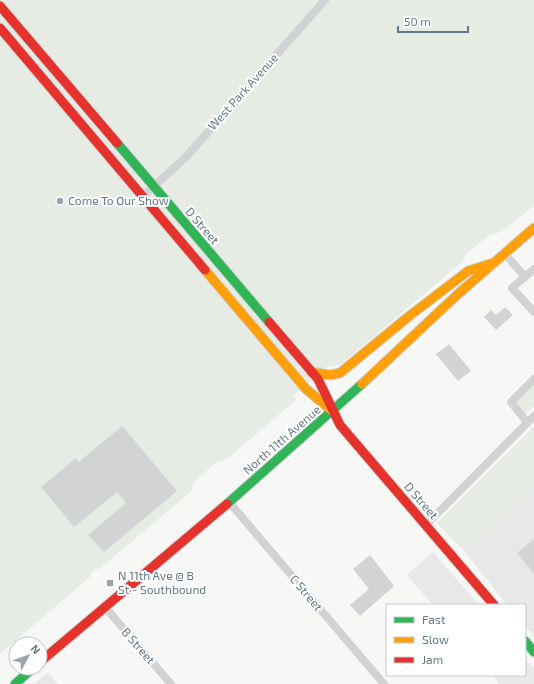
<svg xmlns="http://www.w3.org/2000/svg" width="534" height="684" font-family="'Exo 2',sans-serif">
	<rect width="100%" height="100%" fill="#f7f7f6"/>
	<!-- built -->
	<g fill="#e7e9e9">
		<polygon points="534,484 534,636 525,626 525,605 507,605 465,552"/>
		<polygon points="433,552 479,605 433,605 407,575"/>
		<polygon points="525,659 534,669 534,684 500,684 492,675 525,675"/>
		<polygon points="48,672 58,684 34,684"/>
	</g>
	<!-- green -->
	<g fill="#e6ebe4">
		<path d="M0,0h534v205c-10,8 -31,30 -43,29l-25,20 -3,7 -8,7 -114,96 -9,3 -4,-1 -35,30 3,4 -69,59 -9,2 -25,22v7l-95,80 -1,-2 -7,6 1,2 -91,78z"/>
		<polygon points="534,382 534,406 526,414 516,401"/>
		<polygon points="534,426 534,484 465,552 437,523"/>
	</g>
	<!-- building -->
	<g fill="#d2d3d4">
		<polygon points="505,307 513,315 496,330 484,317 491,310 496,315"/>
		<polygon points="449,344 471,371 458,381 436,354"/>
		<polygon points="122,426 177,491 104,552 88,535 126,503 117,492 74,527 41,487 76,458 79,462"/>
		<polygon points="534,539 534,574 517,553"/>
		<polygon points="370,555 394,586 360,616 350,605 369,589 353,569"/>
	</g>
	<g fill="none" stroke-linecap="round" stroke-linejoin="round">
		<defs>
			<g id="fast">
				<polyline points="117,143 269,322"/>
				<polyline points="227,504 362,384"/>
				<polyline points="525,641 534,652"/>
				<polyline points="15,684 33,668"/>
			</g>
			<g id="slow">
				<polyline points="205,270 306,389 332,411"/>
				<polyline points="311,372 330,375 340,373 408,317 468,271 490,264"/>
				<polyline points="362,384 458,294 534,228"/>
			</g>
			<g id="jam">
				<polyline points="0,6 117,143"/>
				<polyline points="0,28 205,270"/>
				<polyline points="269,322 318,379 340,425 494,605"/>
				<polyline points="40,662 227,504"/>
			</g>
		</defs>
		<!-- fast casing -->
		<use href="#fast" stroke="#d2d4d6" stroke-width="11"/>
		<!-- slow casing -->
		<use href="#slow" stroke="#d2d4d6" stroke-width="11"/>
		<!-- jam casing -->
		<use href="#jam" stroke="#d2d4d6" stroke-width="11"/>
		<!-- street -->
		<g stroke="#d1d2d3" stroke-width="8">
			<polyline points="143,196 185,158 325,0"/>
			<polyline points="505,254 525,277"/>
			<polyline points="534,269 512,288 534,312"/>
			<polyline points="527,422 511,402 534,379"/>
			<polyline points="229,502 384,684"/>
			<polyline points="426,525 534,416"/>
			<polyline points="105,607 171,684"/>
		</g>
		<!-- fast -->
		<use href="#fast" stroke="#30b455" stroke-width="9"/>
		<!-- slow -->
		<use href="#slow" stroke="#ff9f0a" stroke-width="9"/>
		<!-- jam -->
		<use href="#jam" stroke="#e5322d" stroke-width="9"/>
	</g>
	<!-- markers -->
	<g fill="#98a4ae" stroke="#fff" stroke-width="1.5">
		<circle cx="60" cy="201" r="4"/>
		<rect x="106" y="579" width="8" height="8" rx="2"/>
	</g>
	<g text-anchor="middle" stroke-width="4" stroke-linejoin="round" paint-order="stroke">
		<!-- street labels -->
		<g font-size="12" fill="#657888" stroke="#fff">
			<text transform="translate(243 92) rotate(-48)" y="4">West Park Avenue</text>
			<text transform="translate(202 226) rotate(49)" y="4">D Street</text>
			<text transform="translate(282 440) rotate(-41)" y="4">North 11th Avenue</text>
			<text transform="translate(421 501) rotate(49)" y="4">D Street</text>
			<text transform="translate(306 593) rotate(50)" y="4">C Street</text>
			<text transform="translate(138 646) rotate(49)" y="4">B Street</text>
		</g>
		<!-- poi labels -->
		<g font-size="12" fill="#657888" stroke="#fff" text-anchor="start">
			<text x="68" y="205">Come To Our Show</text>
			<text x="118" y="580">N 11th Ave @ B<tspan x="118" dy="14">St - Southbound</tspan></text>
		</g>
	</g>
	<!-- legend -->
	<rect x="386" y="604" width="140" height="72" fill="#ffffff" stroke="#c1c9cf"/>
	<rect x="394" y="617" width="20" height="6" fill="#30b455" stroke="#c1c9cf"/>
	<text x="422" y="624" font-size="12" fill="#657888">Fast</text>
	<rect x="394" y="637" width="20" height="6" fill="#ff9f0a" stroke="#c1c9cf"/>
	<text x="422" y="644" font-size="12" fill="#657888">Slow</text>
	<rect x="394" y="657" width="20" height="6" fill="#e5322d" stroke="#c1c9cf"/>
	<text x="422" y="664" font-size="12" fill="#657888">Jam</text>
	<!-- north arrow -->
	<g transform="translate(28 656) rotate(49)"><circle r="19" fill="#ffffff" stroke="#c1c9cf"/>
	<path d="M0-3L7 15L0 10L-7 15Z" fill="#98a4ae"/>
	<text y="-6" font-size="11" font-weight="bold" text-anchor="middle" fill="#657888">N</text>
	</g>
	<!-- scale -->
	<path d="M398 26v6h70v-6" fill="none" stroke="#657888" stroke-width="2"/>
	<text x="404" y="26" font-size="12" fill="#657888" stroke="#ffffff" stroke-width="3" paint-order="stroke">50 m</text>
</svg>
